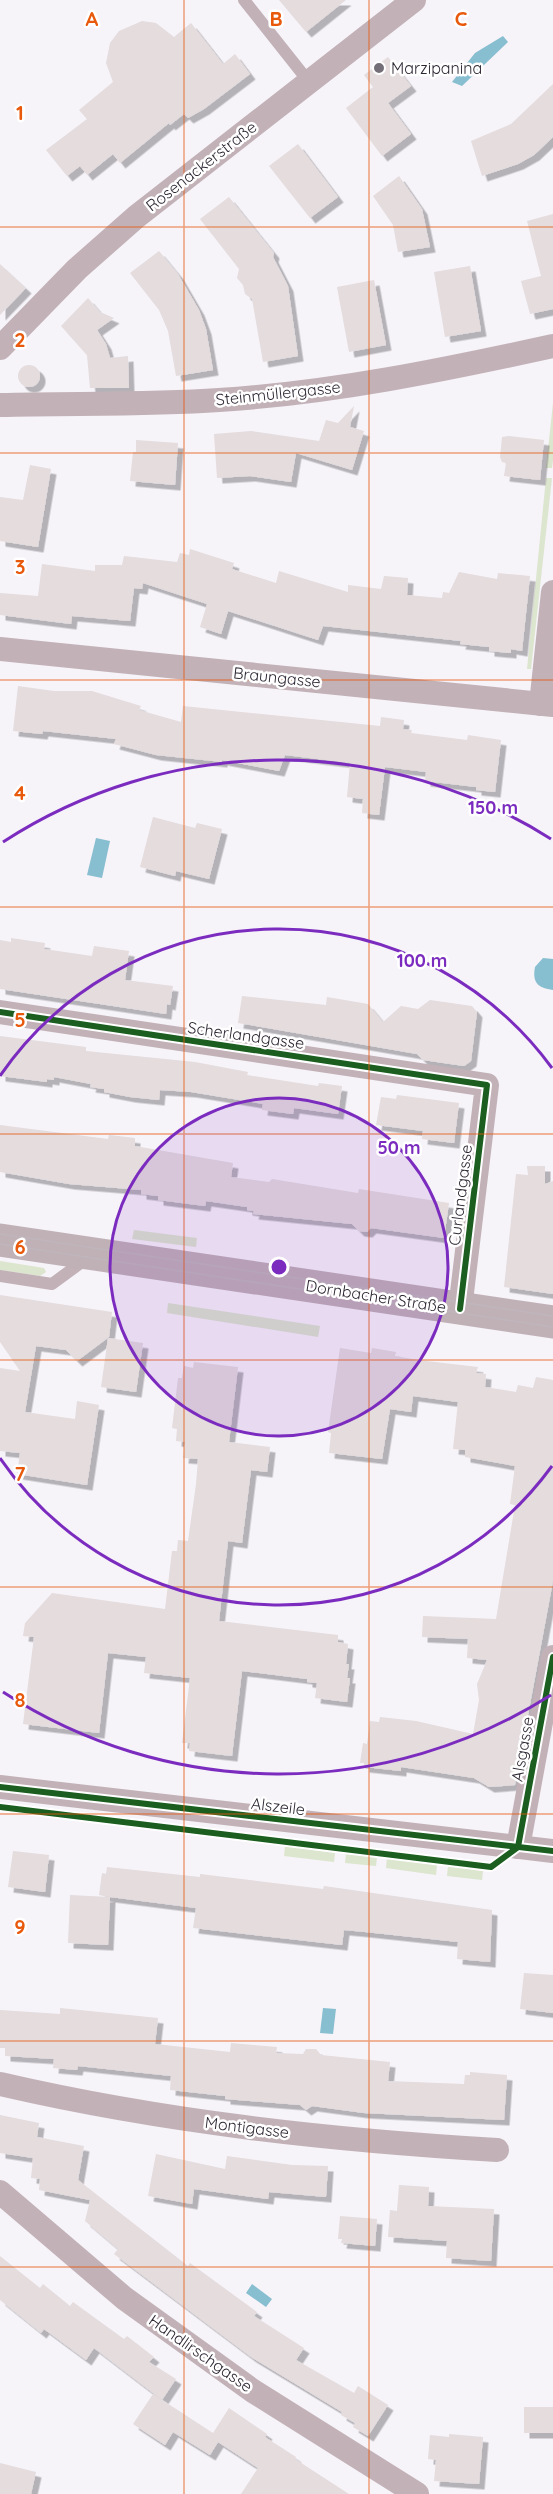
<svg xmlns="http://www.w3.org/2000/svg" width="553" height="2494" font-family="Quicksand,sans-serif">
	<defs>
		<filter id="shadow"><feDropShadow dx="5.5" dy="5.5" stdDeviation="0" flood-color="#0004"/></filter>
	</defs>
	<rect width="100%" height="100%" fill="#f6f3f9"/>
	<!-- green -->
	<g fill="#dce5ce">
		<polygon points="553,403 553,460 552,468 546,468"/>
		<polygon points="546,478 552,478 531,669 527,669"/>
		<polygon points="134,1230 197,1238 196,1247 132,1239"/>
		<polygon points="0,1261 44,1268 46,1272 40,1276 0,1270"/>
		<polygon points="168,1303 320,1326 318,1337 167,1313"/>
		<polygon points="285,1846 335,1853 334,1862 284,1856"/>
		<polygon points="346,1854 377,1857 376,1866 345,1863"/>
		<polygon points="387,1858 437,1865 436,1875 386,1868"/>
		<polygon points="448,1866 483,1871 482,1880 447,1876"/>
	</g>
	<!-- water -->
	<g fill="#87bed0">
		<polygon points="503,36 508,42 462,86 452,82 475,53"/>
		<polygon points="96,838 110,841 102,878 87,875"/>
		<path d="M543,958l10,1v31c-15,-2 -21,-7 -18,-23z"/>
		<polygon points="323,2008 336,2009 333,2034 320,2033"/>
		<polygon points="252,2284 272,2299 266,2307 246,2293"/>
	</g>
	<!-- building -->
	<g fill="#e4dcdd" filter="url(#shadow)">
		<polygon points="279,0 346,0 306,32"/>
		<polygon points="142,21 156,23 174,37 191,23 223,64 235,54 250,74 204,109 188,118 184,114 170,125 169,123 120,163 113,154 87,175 80,166 67,176 46,150 87,119 79,110 113,82 106,63 110,43 119,31"/>
		<polygon points="388,57 411,86 388,103 411,134 382,156 346,108 373,87 364,75"/>
		<polygon points="553,84 553,137 534,155 518,164 482,176 471,141 511,124"/>
		<polygon points="298,144 338,197 310,218 269,166"/>
		<polygon points="399,176 422,209 430,247 398,252 393,225 373,196"/>
		<polygon points="229,197 274,253 273,257 288,286 298,356 263,362 252,299 245,294 243,285 237,278 239,269 200,219"/>
		<polygon points="553,214 553,309 530,314 521,281 541,276 527,221"/>
		<polygon points="159,251 178,274 199,310 206,329 213,370 176,376 168,331 159,310 130,273"/>
		<polygon points="0,264 26,288 0,315"/>
		<polygon points="470,266 481,331 445,337 434,272"/>
		<polygon points="374,280 386,345 349,352 337,287"/>
		<polygon points="88,298 100,312 114,318 97,330 106,344 110,358 128,356 129,388 90,388 87,355 61,326"/>
		<circle cx="29" cy="376" r="11"/>
		<polygon points="354,406 350,427 364,431 352,470 296,453 291,482 250,476 217,478 214,434 251,431 319,441 326,420 338,423"/>
		<polygon points="509,436 544,440 540,480 504,476 506,463 502,462 500,457 502,437"/>
		<polygon points="136,440 178,443 175,485 130,481 133,452 136,452"/>
		<polygon points="30,465 51,469 38,547 0,541 0,497 23,500"/>
		<polygon points="190,549 234,563 232,569 276,583 279,571 348,592 348,585 381,589 384,576 408,578 407,595 442,598 443,592 449,593 459,572 497,579 498,573 530,576 522,651 511,649 511,653 489,651 489,647 460,644 461,641 323,626 318,640 228,611 221,634 200,627 207,604 143,583 142,589 134,588 130,621 72,616 71,624 0,615 0,593 38,596 42,564 95,571 95,565 122,565 124,556 177,562 180,553 189,555"/>
		<polygon points="18,686 54,691 92,691 141,706 139,710 181,722 183,706 380,726 381,717 404,720 403,729 412,730 411,733 467,740 468,735 501,740 495,792 476,790 476,787 425,781 426,772 385,767 379,815 362,813 363,799 347,797 350,763 285,755 279,771 222,760 222,762 156,755 114,744 116,739 43,731 42,734 13,731"/>
		<polygon points="153,817 195,828 197,823 222,829 209,879 176,871 175,876 140,867"/>
		<polygon points="11,938 45,943 44,949 92,956 94,946 129,951 125,980 173,986 170,1005 167,1004 166,1014 0,989 0,940 11,942"/>
		<polygon points="242,996 326,1005 327,997 368,1004 383,1022 401,1006 418,1009 430,1000 472,1006 477,1012 471,1061 464,1066 423,1060 417,1054 238,1023"/>
		<polygon points="0,1036 86,1047 86,1051 195,1062 248,1072 247,1075 318,1086 319,1083 342,1086 338,1114 294,1108 293,1114 262,1110 263,1104 191,1092 160,1090 159,1100 130,1097 104,1092 104,1089 90,1087 91,1084 54,1077 54,1080 47,1079 47,1082 0,1076"/>
		<polygon points="397,1095 459,1103 454,1143 422,1139 423,1131 376,1125 381,1097 396,1099"/>
		<polygon points="0,1125 108,1139 109,1135 135,1138 135,1146 233,1163 231,1177 269,1182 272,1179 358,1193 359,1189 449,1203 444,1238 371,1228 367,1232 359,1231 352,1224 253,1214 254,1211 247,1210 247,1207 206,1201 205,1206 158,1200 158,1196 141,1194 141,1190 69,1184 0,1172"/>
		<polygon points="527,1166 545,1166 545,1184 553,1181 553,1294 504,1287 516,1174 528,1175"/>
		<polygon points="0,1295 112,1312 109,1337 77,1361 66,1350 36,1346 25,1412 75,1419 77,1401 99,1405 87,1485 17,1474 20,1453 0,1451 0,1368 20,1371 0,1342"/>
		<polygon points="108,1338 143,1343 136,1392 101,1387"/>
		<polygon points="340,1348 371,1353 372,1348 396,1352 395,1356 418,1360 478,1367 476,1373 486,1374 485,1387 516,1392 518,1385 533,1388 536,1377 553,1380 553,1581 515,1785 489,1787 474,1778 401,1767 401,1771 364,1767 364,1763 360,1763 363,1743 367,1744 370,1721 379,1722 380,1717 416,1721 473,1734 479,1700 477,1684 487,1660 467,1658 468,1639 422,1637 423,1616 496,1619 515,1505 510,1504 515,1466 465,1457 465,1450 453,1449 458,1402 413,1396 411,1412 390,1409 382,1459 329,1453 331,1433 328,1432"/>
		<polygon points="194,1362 238,1367 229,1442 270,1447 267,1472 251,1470 242,1543 228,1541 219,1621 338,1635 338,1642 348,1644 346,1664 349,1664 347,1678 350,1678 347,1702 315,1698 317,1683 307,1682 307,1679 242,1671 232,1756 189,1751 190,1743 182,1743 190,1678 144,1673 146,1657 108,1653 99,1733 23,1724 34,1637 23,1636 25,1623 52,1593 165,1609 172,1551 177,1551 178,1540 188,1541 196,1484 198,1459 183,1458 185,1442 176,1441 177,1429 172,1428 178,1378 182,1378 184,1366 193,1368"/>
		<polygon points="13,1851 49,1855 45,1892 8,1887"/>
		<polygon points="107,1867 200,1877 200,1874 323,1889 324,1886 492,1910 490,1962 457,1959 458,1942 365,1932 344,1930 342,1945 193,1928 196,1908 110,1897 108,1945 68,1943 70,1895 109,1897 99,1895 102,1873 106,1874"/>
		<polygon points="524,1973 553,1975 553,2013 520,2009"/>
		<polygon points="60,2008 158,2018 155,2044 230,2052 231,2043 277,2047 276,2053 303,2054 306,2049 316,2049 321,2055 390,2062 388,2081 464,2084 465,2075 470,2075 470,2072 507,2075 504,2120 364,2113 312,2106 306,2110 300,2105 225,2099 225,2096 170,2090 171,2076 78,2066 77,2070 53,2068 54,2059 5,2056 5,2048 0,2048 0,2010 60,2014"/>
		<polygon points="0,2115 39,2123 37,2137 84,2146 78,2180 188,2266 190,2263 257,2312 254,2316 304,2348 296,2360 354,2393 358,2386 388,2405 368,2436 353,2427 355,2423 341,2415 342,2412 251,2357 114,2254 118,2249 85,2221 90,2200 39,2190 40,2179 31,2178 33,2158 0,2153"/>
		<polygon points="156,2154 225,2169 227,2156 292,2165 328,2166 326,2197 269,2192 268,2199 194,2189 192,2204 148,2196"/>
		<polygon points="399,2185 429,2187 428,2206 494,2209 491,2261 446,2258 447,2241 388,2237 390,2210 397,2211"/>
		<polygon points="340,2216 377,2219 375,2246 341,2243 342,2239 338,2239"/>
		<polygon points="0,2256 40,2288 43,2284 70,2306 73,2302 124,2339 127,2336 154,2357 149,2362 176,2379 162,2400 94,2348 86,2360 44,2329 41,2333 0,2300"/>
		<polygon points="153,2394 213,2433 229,2408 267,2434 265,2437 296,2457 295,2459 349,2494 241,2494 258,2468 218,2442 210,2455 173,2432 165,2445 133,2424"/>
		<rect x="524" y="2407" width="29" height="26"/>
		<polygon points="449,2434 483,2437 479,2484 434,2481 436,2460 428,2459 430,2435 449,2437"/>
		<polygon points="0,2463 36,2472 31,2494 0,2494"/>
	</g>
	<g fill="none" stroke-linecap="round" stroke-linejoin="round">
		<!-- service -->
		<g stroke="#c2b2b7" stroke-width="12">
			<polyline points="244,0 309,82"/>
			<polyline points="0,1276 52,1284 86,1259"/>
		</g>
		<!-- minor -->
		<g stroke="#c2b2b7" stroke-width="24">
			<polyline points="0,348 77,269 136,217 414,0"/>
			<path d="M0,405c73,-2 147,0 219,-5 113,-7 224,-30 334,-54"/>
			<polyline points="0,649 553,705"/>
			<polyline points="541,704 553,592"/>
			<polyline points="0,1012 487,1085 460,1309"/>
			<polyline points="0,1787 553,1851"/>
			<polyline points="518,1847 553,1657"/>
			<path d="M0,2084c164,38 330,56 497,66"/>
			<polyline points="0,2192 124,2298 253,2391 417,2494"/>
		</g>
		<!-- secondary -->
		<polyline stroke="#c0b1b7" stroke-width="33" points="0,1240 553,1322"/>
		<!-- tram -->
		<g stroke="#bfb6bb" stroke-width="1.5">
			<polyline points="0,1234 553,1316"/>
			<polyline points="0,1244 553,1327"/>
		</g>
		<defs>
			<g id="cycleway">
				<polyline points="0,1012 487,1085 460,1309"/>
				<polyline points="0,1787 553,1851"/>
				<polyline points="0,1807 491,1867 518,1847"/>
				<polyline points="518,1847 553,1657"/>
			</g>
		</defs>
		<!-- cycleway casing -->
		<use href="#cycleway" stroke="#fff" stroke-width="10"/>
		<!-- cycleway -->
		<use href="#cycleway" stroke="#1b5e20" stroke-width="6"/>
	</g>
	<!-- grid -->
	<path fill="none" stroke="#e8590c" stroke-width="1.5" stroke-opacity="0.55" d="M184,0v2494M369,0v2494M0,227h553M0,453h553M0,680h553M0,907h553M0,1134h553M0,1360h553M0,1587h553M0,1814h553M0,2041h553M0,2267h553"/>
	<!-- distance rings -->
	<circle cx="279" cy="1267" r="169" fill="#7b2cbf" fill-opacity=".12"/>
	<g fill="none" stroke="#7b2cbf" stroke-width="3">
		<circle cx="279" cy="1267" r="169"/>
		<path d="M552 1466A338 338 0 0 1 0 1458M0 1076A338 338 0 0 1 552 1068"/>
		<path d="M551 1695A507 507 0 0 1 3 1692M3 842A507 507 0 0 1 551 839"/>
	</g>
	<!-- markers -->
	<circle fill="#736e78" stroke="#fff" stroke-width="2" cx="379" cy="68" r="6"/>
	<g text-anchor="middle" stroke-width="5" stroke-linejoin="round" paint-order="stroke">
		<!-- poi labels -->
		<g font-size="16" fill="#2d2733" stroke="#fff" text-anchor="start">
			<text x="391" y="74">Marzipanina</text>
		</g>
		<!-- street labels -->
		<g font-size="16" fill="#2d2733" stroke="#fff">
			<text transform="translate(201 166) rotate(-38)" y="6">Rosenackerstraße</text>
			<text transform="translate(278 393) rotate(-6)" y="6">Steinmüllergasse</text>
			<text transform="translate(277 677) rotate(6)" y="6">Braungasse</text>
			<text transform="translate(246 1035) rotate(8)" y="6">Scherlandgasse</text>
			<text transform="translate(460 1195) rotate(-83)" y="6">Curlandgasse</text>
			<text transform="translate(376 1296) rotate(9)" y="6">Dornbacher Straße</text>
			<text transform="translate(522 1749) rotate(-80)" y="6">Alsgasse</text>
			<text transform="translate(278 1806) rotate(7)" y="6">Alszeile</text>
			<text transform="translate(247 2127) rotate(7)" y="6">Montigasse</text>
			<text transform="translate(201 2353) rotate(35)" y="6">Handlirschgasse</text>
		</g>
	</g>
	<g font-size="20" text-anchor="middle" font-weight="bold" fill="#e8590c" stroke="#fff" stroke-width="5" stroke-linejoin="round" paint-order="stroke">
		<text x="92" y="26">A</text>
		<text x="276" y="26">B</text>
		<text x="461" y="26">C</text>
		<text x="20" y="120">1</text>
		<text x="20" y="347">2</text>
		<text x="20" y="574">3</text>
		<text x="20" y="800">4</text>
		<text x="20" y="1027">5</text>
		<text x="20" y="1254">6</text>
		<text x="20" y="1481">7</text>
		<text x="20" y="1707">8</text>
		<text x="20" y="1934">9</text>
	</g>
	<circle cx="279" cy="1267" r="9" fill="#7b2cbf" stroke="#fff" stroke-width="3"/>
	<g font-size="18" text-anchor="middle" font-weight="bold" fill="#7b2cbf" stroke="#fff" stroke-width="5" stroke-linejoin="round" paint-order="stroke">
		<text x="493" y="814">150 m</text>
		<text x="422" y="967">100 m</text>
		<text x="399" y="1154">50 m</text>
	</g>
</svg>
